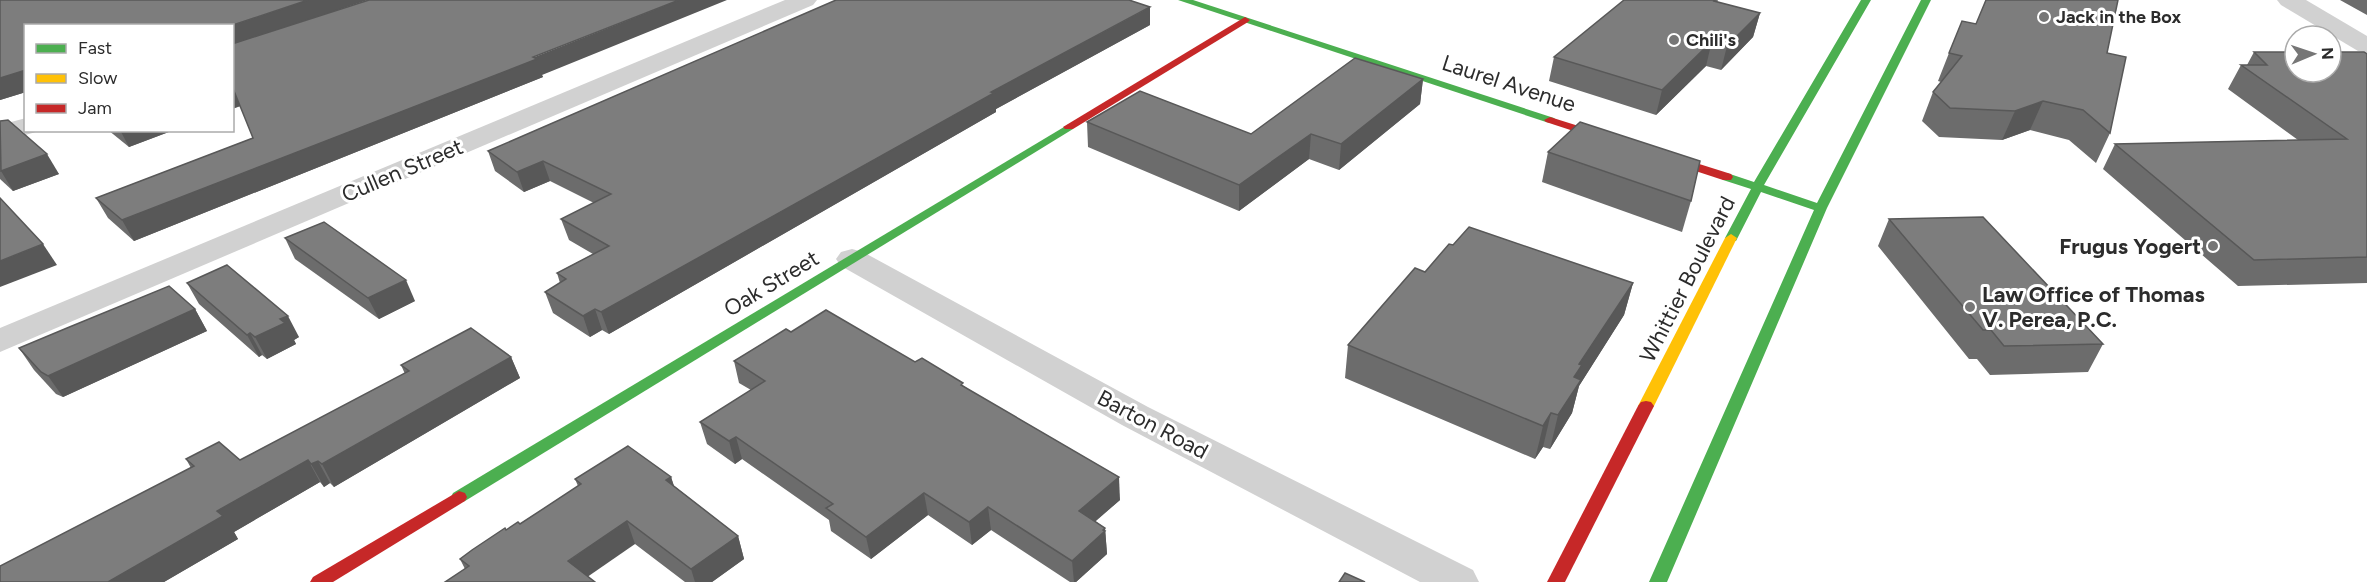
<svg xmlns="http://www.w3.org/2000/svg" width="2367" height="582" font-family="Figtree,sans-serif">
	<rect width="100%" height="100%" fill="#fff"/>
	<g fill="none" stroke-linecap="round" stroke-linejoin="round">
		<!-- street -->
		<g fill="#d1d1d1" fill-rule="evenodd">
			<polygon points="785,0 817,0 813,5 0,352 0,328"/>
			<polygon points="2277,0 2306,0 2367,36 2367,53 2358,51 2281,5"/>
			<polygon points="26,118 26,130 36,132 0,142 0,125"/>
			<polygon points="852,249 863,252 1148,407 1473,570 1479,582 1420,582 1122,425 841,266 836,259 841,252"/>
		</g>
		<!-- fast -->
		<g fill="#4caf50" fill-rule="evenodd">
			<polygon points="1178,0 1193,0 1554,118 1556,120 1550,123 1546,122"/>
			<polygon points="1861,0 1871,0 1764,185 1817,203 1921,0 1931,0 1827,208 1667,582 1649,582 1814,210 1761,192 1736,241 1726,241 1725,238 1751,189 1723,180 1721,177 1727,173 1754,182"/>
			<polygon points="1069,124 1073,125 1073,129 465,501 459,503 453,501 451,497 453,493"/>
		</g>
		<!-- slow -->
		<polygon fill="#ffc107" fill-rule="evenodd" points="1731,234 1737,238 1654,406 1651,410 1641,410 1638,406 1725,238"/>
		<!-- jam -->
		<g fill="#c62828" fill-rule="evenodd">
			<polygon points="1245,17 1250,20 1248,22 1073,129 1065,129 1063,127"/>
			<polygon points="1550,117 1731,174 1733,177 1731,180 1723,180 1546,122 1544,120"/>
			<polygon points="1646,401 1651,402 1654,406 1565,582 1547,582 1638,406 1641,402"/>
			<polygon points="459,491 465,493 467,497 465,501 333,582 310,582 313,577"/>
		</g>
	</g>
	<!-- wall -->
	<g fill="#6c6c6c">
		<polygon points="0,0 542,75 543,77 134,241 108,218 96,198 253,138 241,106 232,109 26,26 26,92 0,100"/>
		<polygon points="1718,0 1717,2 1760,13 1753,37 1721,70 1706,66 1656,115 1549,81 1554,57 1638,1"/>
		<polygon points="2340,0 2367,0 2367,15"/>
		<polygon points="1150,25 996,109 996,112 609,334 602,330 590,337 553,313 545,292 560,283 557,273 593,254 569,240 561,219 594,203 550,181 524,192 495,171 488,151"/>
		<polygon points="2254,52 2367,54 2367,283 2238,286 2103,169 2115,144 2298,140 2228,89 2241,65 2247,65"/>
		<polygon points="1949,53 2107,53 2110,133 2096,163 2069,140 2030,130 2002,140 1939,137 1922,121 1933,92 1941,82 1938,81"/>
		<polygon points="1423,79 1420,104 1339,170 1309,159 1239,211 1088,147 1087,122 1251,134"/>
		<polygon points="0,121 59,174 13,191 0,179"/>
		<polygon points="108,130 174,130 129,147"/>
		<polygon points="1548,152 1691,201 1682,232 1542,182"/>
		<polygon points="1889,219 2103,344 2088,372 1990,375 1977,359 1969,359 1878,246"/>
		<polygon points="285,238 415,301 379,319 295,259"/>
		<polygon points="1453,245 1633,283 1624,315 1579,386 1572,413 1550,449 1543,447 1535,459 1345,378 1348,345"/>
		<polygon points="187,283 299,337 294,340 296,344 267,359 262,355 259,357 199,304"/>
		<polygon points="195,309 207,331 63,397 56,394 34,370 19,348"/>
		<polygon points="791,332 915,362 964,386 1120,500 1095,521 1105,528 1107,554 1076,582 1070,582 991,530 972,545 928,515 871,559 831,531 829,520 742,459 735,464 707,444 700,422 751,390 739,383 734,361"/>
		<polygon points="511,357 520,378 334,487 330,483 324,487 320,482 234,532 238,539 164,582 0,582 191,468 186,459 240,460 405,374 401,365"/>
		<polygon points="671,477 674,486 738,536 744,559 712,582 685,582 635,544 465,569 460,559 506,530 520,524 578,486 575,479"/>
	</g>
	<!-- shaded-wall -->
	<g fill="#585858">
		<polygon points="308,0 368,0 232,45 232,26 230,26"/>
		<polygon points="679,0 727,0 542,75 543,77 134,241 122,220"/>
		<polygon points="1150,7 1150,25 996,109 996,112 609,334 601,312 991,92"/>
		<polygon points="1760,13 1753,37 1721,70 1727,46"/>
		<polygon points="1712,41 1706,66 1656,115 1662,90"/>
		<polygon points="26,70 26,92 0,100 0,78"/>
		<polygon points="1423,79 1420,104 1339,170 1341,144"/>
		<polygon points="232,86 242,105 232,109"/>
		<polygon points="2043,101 2030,130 2002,140 2015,111"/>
		<polygon points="120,130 174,130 129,147"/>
		<polygon points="1311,134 1309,159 1239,211 1239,185"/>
		<polygon points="47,154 59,174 13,191 1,171"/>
		<polygon points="543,161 550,181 524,192 517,172"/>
		<polygon points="43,244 57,265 0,287 0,261"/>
		<polygon points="406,280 415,301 379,319 368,298"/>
		<polygon points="1633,283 1624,315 1579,386 1572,413 1550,449 1558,415 1579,364"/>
		<polygon points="195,309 207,331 63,397 48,376"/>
		<polygon points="595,309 602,330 590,337 583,316"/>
		<polygon points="288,316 299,337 294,340 296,344 267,359 255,337 280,319"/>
		<polygon points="250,333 262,355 259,357 247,335"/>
		<polygon points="511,357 520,378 334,487 322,464"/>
		<polygon points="1551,413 1543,447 1535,459 1543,426"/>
		<polygon points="736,437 742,459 735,464 729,441"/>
		<polygon points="308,460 320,482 234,532 238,539 164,582 108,582 217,511"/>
		<polygon points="318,461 330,483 324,487 311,464"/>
		<polygon points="671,477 678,499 666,480"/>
		<polygon points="1119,477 1120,500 1081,534 1079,511"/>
		<polygon points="924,493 928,515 871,559 866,537"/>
		<polygon points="988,507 991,530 972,545 969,522"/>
		<polygon points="627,521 635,544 580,582 568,561"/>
		<polygon points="1105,528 1107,554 1076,582 1074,582 1072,561"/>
		<polygon points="738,536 744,559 712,582 695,582 691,569"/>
	</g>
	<!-- building -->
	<g fill="#7d7d7d" stroke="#585858" stroke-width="1.5">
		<polygon points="0,0 308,0 230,26 26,26 26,70 0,78"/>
		<polygon points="369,0 679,0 533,57 537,59 122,220 96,198 253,138 232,86 232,44"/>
		<polygon points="836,0 1129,0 1150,7 991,92 994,93 601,312 595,309 583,316 545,292 566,279 557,273 609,246 561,219 611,194 543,161 517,172 488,151"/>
		<polygon points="1624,0 1715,0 1714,1 1760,13 1727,46 1712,41 1662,90 1554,57"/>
		<polygon points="1986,0 2118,0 2107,53 2126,57 2110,133 2083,110 2043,101 2015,111 1950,108 1933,92 1962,56 1949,53 1962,21 1976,24"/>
		<polygon points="2254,52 2295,52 2295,72 2331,72 2331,52 2364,52 2367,54 2367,257 2254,260 2115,144 2347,139 2241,65 2267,65"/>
		<polygon points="1355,58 1423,79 1341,144 1311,134 1239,185 1087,122 1140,91 1251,134"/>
		<polygon points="8,120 47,154 1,171 0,121"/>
		<polygon points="1580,122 1700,161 1691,201 1548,152"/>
		<polygon points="0,198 43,244 0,261"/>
		<polygon points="1983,217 2103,344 2004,346 1991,330 1983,330 1889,219"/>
		<polygon points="324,222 406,280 368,298 285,238"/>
		<polygon points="1469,227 1633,283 1579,364 1582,365 1574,377 1581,380 1558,415 1551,413 1543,426 1348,345 1415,268 1425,272 1449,244 1453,245"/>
		<polygon points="227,265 288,316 280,319 285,323 255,337 250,333 247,335 187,283"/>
		<polygon points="169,286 195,309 48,376 41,372 19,348 67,328"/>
		<polygon points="826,310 915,362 922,358 963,383 961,385 1119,477 1079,511 1105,528 1103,530 1105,531 1072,561 988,507 969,522 924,493 866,537 826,508 833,504 736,437 729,441 700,422 765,381 734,361 786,329 791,332"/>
		<polygon points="471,328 511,357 322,464 318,461 311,464 308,460 217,511 223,516 108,582 0,582 0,566 194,466 186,459 219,442 240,460 409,371 401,365"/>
		<polygon points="628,446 671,477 666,480 738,536 691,569 627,521 568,561 595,582 445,582 469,566 460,559 472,550 505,528 506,530 518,522 520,524 581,484 575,479"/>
		<polygon points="1345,573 1365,582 1339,582"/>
	</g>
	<!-- markers -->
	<g fill="#767676" stroke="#fff" stroke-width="2">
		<circle cx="2044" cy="17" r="6"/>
		<circle cx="1674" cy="40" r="6"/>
		<circle cx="2213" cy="246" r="6"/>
		<circle cx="1970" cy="307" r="6"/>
	</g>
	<g text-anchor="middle" stroke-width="6" stroke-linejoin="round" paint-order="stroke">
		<!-- far-poi labels -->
		<g font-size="18" font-weight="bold" fill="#2c2c2c" stroke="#fff" text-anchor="start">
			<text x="2056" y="23">Jack in the Box</text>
			<text x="1686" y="46">Chili's</text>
		</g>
		<!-- street labels -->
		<g font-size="22" fill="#2c2c2c" stroke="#fff">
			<text transform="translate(1509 83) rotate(18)" y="8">Laurel Avenue</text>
			<text transform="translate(402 170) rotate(-23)" y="8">Cullen Street</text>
			<text transform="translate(1687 279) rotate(-63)" y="8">Whittier Boulevard</text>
			<text transform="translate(771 283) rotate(-31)" y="8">Oak Street</text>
			<text transform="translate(1153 424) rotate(28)" y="8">Barton Road</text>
		</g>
		<!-- poi labels -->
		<g font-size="22" font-weight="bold" fill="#2c2c2c" stroke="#fff" text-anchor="end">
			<text x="2201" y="254">Frugus Yogert</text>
			<text x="1982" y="302" text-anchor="start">Law Office of Thomas<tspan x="1982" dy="25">V. Perea, P.C.</tspan></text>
		</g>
	</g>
	<!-- legend -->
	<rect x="24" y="24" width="210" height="108" fill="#ffffff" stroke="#ababab" stroke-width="1.5"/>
	<rect x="36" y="44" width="30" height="9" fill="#4caf50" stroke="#ababab" stroke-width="1.5"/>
	<text x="78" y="54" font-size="18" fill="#2c2c2c">Fast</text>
	<rect x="36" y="74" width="30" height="9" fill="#ffc107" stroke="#ababab" stroke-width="1.5"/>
	<text x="78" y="84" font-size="18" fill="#2c2c2c">Slow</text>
	<rect x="36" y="104" width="30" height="9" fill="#c62828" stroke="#ababab" stroke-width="1.5"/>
	<text x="78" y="114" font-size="18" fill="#2c2c2c">Jam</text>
	<!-- north arrow -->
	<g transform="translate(2313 54) rotate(88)"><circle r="28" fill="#ffffff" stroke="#ababab" stroke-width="1.5"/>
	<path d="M0-4.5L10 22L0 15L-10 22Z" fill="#767676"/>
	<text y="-9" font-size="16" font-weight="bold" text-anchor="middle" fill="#2c2c2c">N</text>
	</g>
</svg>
